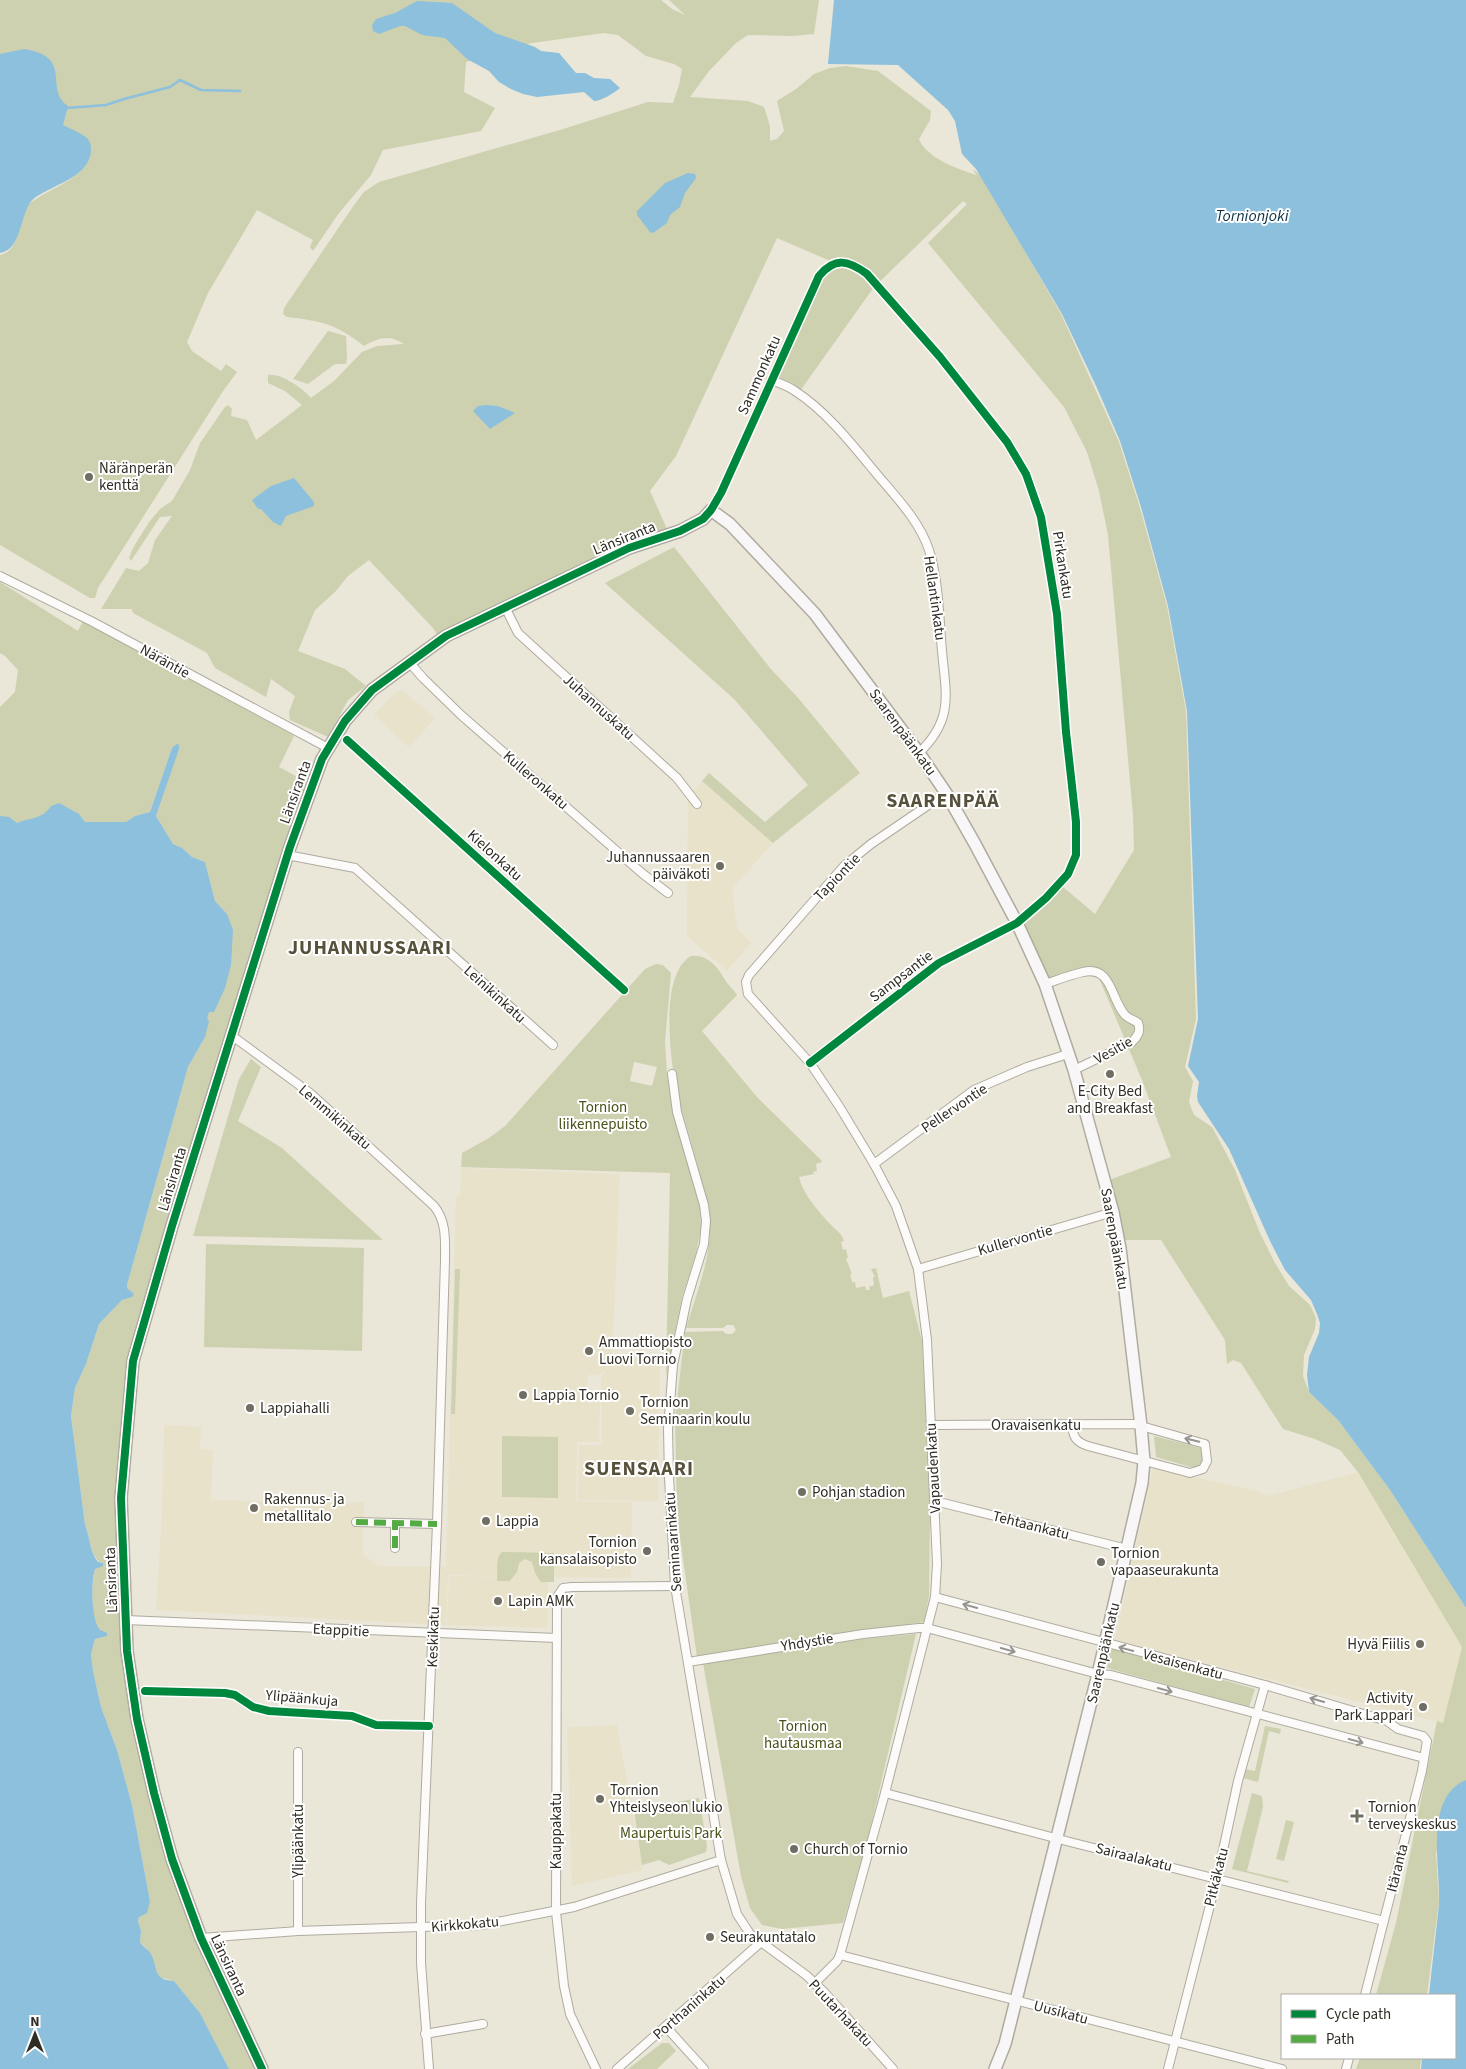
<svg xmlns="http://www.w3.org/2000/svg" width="1466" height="2069" font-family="'Source Sans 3',sans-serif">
	<rect width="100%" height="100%" fill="#eae6d8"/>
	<!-- built -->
	<g fill="#e9e2ca">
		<polygon points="402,690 435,718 409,747 374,715 396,692"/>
		<polygon points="702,781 773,843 732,888 737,928 751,943 727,971 687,936 688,797"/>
		<polygon points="461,1168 620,1174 612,1362 615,1359 660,1358 658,1501 578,1500 579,1445 602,1445 601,1377 607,1368 599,1375 588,1375 587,1390 600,1401 599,1442 577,1442 576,1501 632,1502 631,1578 548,1577 548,1628 447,1625 449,1576 529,1577 448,1575 446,1625 156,1610 162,1513 164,1425 201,1427 200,1449 213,1450 211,1500 347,1503 364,1502 363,1554 378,1566 446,1567 456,1196 460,1196"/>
		<polygon points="1153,1468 1257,1491 1268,1496 1358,1472 1462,1647 1443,1723 1115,1640"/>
		<polygon points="617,1725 643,1870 572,1886 567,1727"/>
	</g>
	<!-- green -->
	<g fill="#cdd1af" fill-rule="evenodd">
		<path d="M0,0h661l11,9 13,6 -16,-15h150l-5,34 -22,2 -44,-1 -12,8 -27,28 -19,26 58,4 16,6 6,19v15l7,-2 7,-8 -7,-30 19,-12 18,-15 16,-6 16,-2 32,5 53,40 -1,9 -11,19c7,19 39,30 57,36l-3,-6 9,8 79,137 58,128 21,66 27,98 19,105 10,308 -11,48 8,14 -4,21 5,13 18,12 23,43 24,61 16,32 14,23 21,19 6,13 -1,11 -11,26 -1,21 6,16 29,28 52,70 76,118v172l-2,1 -28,72 3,48 -12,94h-51l20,-72 41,-202 6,2 19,-76 -104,-175 -18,-22 -25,-11 -32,-10 -42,-66 -8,-3 -6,4 -2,-24 -64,-100h-44l-16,-57 70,-26 -29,-77 -43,-102 -14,-3 -41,14 -29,-70 29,-23 13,-14 38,32 39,-64 -1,-35 -25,-280 -9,-44 -12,-39 -23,-45 -136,-164 39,-39 -4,-3 -89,86 -74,104 -25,-13 53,-118 -51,-22 -101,218 -26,35 17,38 -57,20 -173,86 -4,-7 -64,-68 -21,16 -13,16 -20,18 -17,41 47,18 21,17 -18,14 -20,37 -38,-17 -1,-8 6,-16 -24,-17 -5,18 -51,-29 -8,-15 -74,-40 -1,-4h-31l25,-41 13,3 9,-8 7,-23 17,-24 -12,1 -29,44 -2,-3 4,-10 16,-26 11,-13 12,-8 18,-31 10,-27 25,-36 3,-2 4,4 -1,7 16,4 9,20 46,-35 -17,-14 -17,-8v-8c13,-2 34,13 43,23l23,-17 28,-29 15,-6 27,-2c-15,-10 -26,-6 -40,2 -28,-22 -42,-25 -77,-29l-4,-3 1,-6 70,-103 10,-13 15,-10 181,-52 88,-28 25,1 6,-18 3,-16 -8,-5 -28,-8 -28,-21 -14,-2 -72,10 -66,19 -2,30 31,16 -14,23 -98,19 -12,25 -32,38 -26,38 -3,-4 3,-7 -56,-30 -49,83 -21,49 5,9 29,20 5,-7 11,8 -14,19 -125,197 -3,10h-5l-90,-53v-290c21,-3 18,-39 30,-52 2,-2 7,-4 9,-6 18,-11 43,-19 51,-41l-90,-101z"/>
		<polygon points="328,331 346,336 347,359 346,364 335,364 308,384 293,379"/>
		<polygon points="674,547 770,668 799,699 860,773 773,843 702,781 709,773 765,822 808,785 734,699 605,583"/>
		<path d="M0,582l78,49 8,-16 208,121 -15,31 28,15 -80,250 -98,337 -5,282 45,207 90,211h-30l-29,-56 -26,-32 -15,-4 -12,-28 -7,-7 1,-11 -3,-10 1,-4 11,-16 -18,-96 -15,-55 -16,-43 -8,-36 -2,-17 4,-15 12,-3c-4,-3 -9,-6 -11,-11 -5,-9 -4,-46 -1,-56l8,-6 -4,-1c-9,-9 -9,-25 -14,-37l-14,-109 4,-28 11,-24 13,-40 23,-24 5,-2 3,-7 -3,-3v-3l61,-218 17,-30 2,-23 24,-49v-17l-4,-34 -12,-13 -10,-39 -13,-5 -10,-9 -9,-4 -17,-28 23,-69 -7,1 -22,64 -15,4 -9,6h-41l-6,-8 -32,-1 -14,6 -33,43v-155l15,-15 3,-22 -13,-14 -5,-3z"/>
		<path d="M691,956c16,-2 27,11 34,24 3,5 9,10 12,15l-35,36 55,66 64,63 1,2 -6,2 1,7 -4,1 1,2 -15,3c4,18 21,36 33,49 5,5 10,8 12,15l-3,1 2,8 3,-1 2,9 -2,1 6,15h-2l2,8h3l1,6 9,-2 1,4h4l-1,-3 5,-2 -1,-8h2l-4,-8 5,-1 7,30 26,-7 13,50 8,159 -1,96 -5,26 -227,35 -20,-140 -2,-99 10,-86 38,-1 3,3h6l4,-4 -3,-5h-6l-4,3h-37c12,-40 30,-80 22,-123 -7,-27 -14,-54 -22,-81 -4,-14 -9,-27 -11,-41 -5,-31 -15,-109 16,-127z"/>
		<path d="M656,964l7,1 8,8 -6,69 2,31 6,42 19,58 8,34 1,21 -5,25 -14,44 -16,80 4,-204 -209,-6 1,-14 27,-15 16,-12 140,-157zM634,1062l23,5 -5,19 -22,-5z"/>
		<polygon points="251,1059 261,1067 238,1121 282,1148 383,1240 193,1236 239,1079"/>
		<polygon points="206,1244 364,1248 362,1351 204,1347"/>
		<polygon points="455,1269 460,1269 455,1414 451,1414"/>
		<polygon points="502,1436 558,1437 558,1498 502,1497"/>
		<polygon points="1154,1436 1201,1448 1204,1454 1201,1464 1194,1468 1156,1457"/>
		<path d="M502,1552l52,1v29h-13l-6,-9 -3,-11 -7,-3 -6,4 -2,9 -7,9h-13c1,-9 -2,-23 5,-29z"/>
		<polygon points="916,1634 868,1838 843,1923 782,1929 762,1925 750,1908 741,1876 703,1663 862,1639"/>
		<polygon points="1112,1648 1255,1689 1249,1707 1107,1668"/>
		<polygon points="1265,1726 1281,1729 1280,1734 1269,1731 1258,1782 1243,1778 1245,1769 1255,1771"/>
		<polygon points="1252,1793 1262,1796 1263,1807 1247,1871 1289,1881 1288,1883 1232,1869"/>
		<polygon points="699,1798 707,1845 706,1852 669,1865 659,1860 642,1865 634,1810"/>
		<polygon points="1286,1820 1294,1822 1284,1861 1276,1859"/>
		<polygon points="662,2043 669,2043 676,2051 657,2069 628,2069"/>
		<polygon points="1360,2058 1421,2058 1420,2069 1356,2069"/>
	</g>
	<!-- water -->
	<g fill="#8cc0dc">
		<polygon points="834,0 1466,0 1466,1608 1390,1490 1338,1420 1309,1392 1307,1375 1309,1357 1319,1333 1320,1323 1317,1314 1311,1300 1285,1270 1270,1241 1229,1149 1198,1102 1197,1096 1199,1082 1188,1066 1198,1019 1187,711 1168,606 1141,507 1120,441 1097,388 1062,314 976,169 962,154 955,121 948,110 898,65 828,64"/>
		<path d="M417,1l35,2 43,30 40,14 6,4 18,2 17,20h9l9,5 16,1 10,9c-6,5 -19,13 -26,13l-10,-9 -47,5 -14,-3 -12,-5 -12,-7 -10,-11 -22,-12 -22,-21 -23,-3 -17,-9h-5l-21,8 -6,-3 -1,-6 4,-6 19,-6z"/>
		<path d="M24,49c51,8 19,40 44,57l-5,19c8,4 18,8 24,13 3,3 4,7 4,11 0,32 -49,37 -61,54 -10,14 -9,47 -30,50v-199z"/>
		<polygon points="688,173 695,174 696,178 685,193 680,207 670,215 667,223 653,233 650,232 637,215 637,211 665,183"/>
		<polygon points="486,405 498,406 515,413 490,429 473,411 478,406"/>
		<polygon points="294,478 314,502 314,506 286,516 281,526 273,522 261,509 258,509 252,500 271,486"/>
		<path d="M177,744l2,1v4l-23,67 17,28 9,4 10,9 13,5 10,39 12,13 6,16 -2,35 -6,23 -11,24h-5l-2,6 2,3 -4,16 -17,30 -61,218v3l7,6 -2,3 -10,3 -23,24 -13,40 -11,24 -4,28 14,109c5,12 5,28 13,37l5,1v3l-8,3c-4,13 -4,51 5,61l7,3v3l-12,3 -4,15 2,17 8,36 16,43 15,55 18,96 -3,12 -8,4 -1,4 3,10 -1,11c3,5 8,7 11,12 8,16 1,25 23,27l26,32 29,56h-229v-1253l9,1 8,6c12,-5 26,-4 34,-17l8,-3 20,11 6,8h41l9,-6 15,-4 22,-64z"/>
		<path d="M1466,1780v289h-45l1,-11h33v-63h-26c3,-30 7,-61 10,-91 2,-36 -16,-106 27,-124z"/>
	</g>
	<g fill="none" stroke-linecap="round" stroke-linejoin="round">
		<!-- stream -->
		<polyline stroke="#8cc0dc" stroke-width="2.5" points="67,108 106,105 124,99 170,87 180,80 201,90 240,91"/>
		<defs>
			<g id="street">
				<path d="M771,380c8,3 17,6 24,11 31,20 57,53 80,81 20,24 44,48 54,78 10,31 10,68 13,101 4,44 12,68 -23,102"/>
				<path d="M711,510l10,-17 98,-217c16,-19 29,-16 48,-2l73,83 67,85 19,32 15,43 16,97 9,118 10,90v33l-8,19 -22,24 -29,25 -78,40 -129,100"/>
				<polyline points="0,576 91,621 328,748"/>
				<polyline points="505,607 518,633 677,778 697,804"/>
				<polyline points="409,662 423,678 461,715 643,874 668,893"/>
				<polyline points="287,855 355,868 553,1045"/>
				<path d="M1045,984c12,-4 25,-9 38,-12 29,-7 28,28 42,43 4,4 9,5 13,8 3,8 0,13 -6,19l-58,28"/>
				<path d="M231,1035l79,58 124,113c13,16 11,35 11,55l-8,263 -16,379v60l8,106"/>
				<polyline points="672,1074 677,1112 704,1205 706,1221 704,1244 687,1299 673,1365 668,1429 669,1477 675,1586 721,1860 737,1914 750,1934 806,1975 825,1993 893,2069"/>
				<polyline points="874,1164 974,1090 1027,1067 1068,1054"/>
				<polyline points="918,1269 1113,1212"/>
				<path d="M931,1425l203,-1 71,20 2,17 -4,8 -13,4 -102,-27c-12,-4 -15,-9 -16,-21"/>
				<polyline points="935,1501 1127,1549"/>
				<polyline points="356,1522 437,1524"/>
				<polyline points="395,1548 395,1523"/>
				<polyline points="935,1597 1265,1685 1387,1721 1398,1729 1423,1736 1427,1741 1422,1771 1365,1995"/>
				<polyline points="126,1620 557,1638"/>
				<polyline points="688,1662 863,1634 919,1628 927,1628 1098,1674 1111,1675 1424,1758"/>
				<polyline points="885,1793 1070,1842 1384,1921"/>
				<polyline points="298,1931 298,1752"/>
				<polyline points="201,1938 298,1931 482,1925 574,1907 721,1860"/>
				<polyline points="840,1955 1282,2069"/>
				<polyline points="814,1984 837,1961 840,1955 885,1793 935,1597 937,1564 927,1340 918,1269 896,1206 874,1164 839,1106 810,1063 748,994 746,982 749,975 844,866 871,844 946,793"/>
				<polyline points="666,2027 704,2069"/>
				<polyline points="425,2034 483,2024"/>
				<polyline points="596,2069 570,2014 564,1986 556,1912 557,1597 563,1588 572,1587 675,1586"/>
				<polyline points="617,2069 760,1943"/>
				<polyline points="1168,2069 1217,1878 1238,1781 1265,1685"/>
				<polyline points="1346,2069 1349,2058"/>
			</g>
			<polyline id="secondary" points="262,2069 201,1938 172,1859 154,1793 137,1719 127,1651 121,1498 133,1361 172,1226 290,847 322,759 345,721 372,690 446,636 629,548 680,531 703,519 711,510 730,524 815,614 919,753 946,793 975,844 1017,923 1045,984 1074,1070 1113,1212 1120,1248 1141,1426 1144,1461 1142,1483 1098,1674 1005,2044 995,2069"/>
		</defs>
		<!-- street casing -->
		<use href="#street" stroke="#afaba0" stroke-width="10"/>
		<!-- secondary casing -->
		<use href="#secondary" stroke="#afaba0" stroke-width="14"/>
		<!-- street -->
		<use href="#street" stroke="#fcfbf9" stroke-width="8"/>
		<!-- secondary -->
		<use href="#secondary" stroke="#f8f6f7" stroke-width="11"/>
		<!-- quiet -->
		<g stroke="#54ab43" stroke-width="6" stroke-dasharray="12 6" stroke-linecap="butt">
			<polyline points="356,1522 437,1524"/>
			<polyline points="395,1548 395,1523"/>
		</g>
		<defs>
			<g id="cycleway">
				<polyline points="347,740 624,990"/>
				<polyline points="145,1691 225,1693 235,1695 253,1707 269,1711 352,1716 376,1725 429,1726"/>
				<path d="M262,2069l-61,-131 -29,-79 -18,-66 -17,-74 -10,-68 -6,-153 12,-137 39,-135 118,-379 32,-88 23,-38 27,-31 74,-54 183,-88 51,-17 23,-12 8,-9 10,-17 98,-217c16,-19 29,-16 48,-2l73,83 67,85 19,32 15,43 16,97 9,118 10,90v33l-8,19 -22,24 -29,25 -78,40 -129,100"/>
			</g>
		</defs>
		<!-- cycleway casing -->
		<use href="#cycleway" stroke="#fff" stroke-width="11"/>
		<!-- cycleway -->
		<use href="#cycleway" stroke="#00873e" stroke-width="8"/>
	</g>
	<!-- one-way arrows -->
	<defs><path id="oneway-shaft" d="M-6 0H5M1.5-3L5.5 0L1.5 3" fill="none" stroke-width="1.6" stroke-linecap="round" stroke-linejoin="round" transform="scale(1.25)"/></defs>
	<g stroke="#96948e">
		<use href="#oneway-shaft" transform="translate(1192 1440) rotate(-166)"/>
		<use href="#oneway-shaft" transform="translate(970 1606) rotate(-165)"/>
		<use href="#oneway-shaft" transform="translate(1126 1649) rotate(-165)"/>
		<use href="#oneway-shaft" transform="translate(1008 1650) rotate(15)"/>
		<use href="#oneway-shaft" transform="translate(1165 1690) rotate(15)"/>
		<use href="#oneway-shaft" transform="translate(1317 1700) rotate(-164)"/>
		<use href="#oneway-shaft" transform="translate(1356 1741) rotate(15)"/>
	</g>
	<!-- markers -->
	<g fill="#706d62" stroke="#fff" stroke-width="2">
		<circle cx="89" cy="477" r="5"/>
		<circle cx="720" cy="866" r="5"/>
		<circle cx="1110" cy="1074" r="5"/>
		<circle cx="589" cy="1351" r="5"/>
		<circle cx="523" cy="1395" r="5"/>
		<circle cx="250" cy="1408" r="5"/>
		<circle cx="630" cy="1411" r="5"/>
		<circle cx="802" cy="1492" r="5"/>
		<circle cx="254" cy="1508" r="5"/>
		<circle cx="486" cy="1521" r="5"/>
		<circle cx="647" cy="1551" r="5"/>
		<circle cx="1101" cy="1562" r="5"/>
		<circle cx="498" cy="1601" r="5"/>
		<circle cx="1420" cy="1644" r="5"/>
		<circle cx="1423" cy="1707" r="5"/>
		<circle cx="600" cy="1799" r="5"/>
		<path d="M1354.5 1808.5h5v5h5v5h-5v5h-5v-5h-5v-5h5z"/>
		<circle cx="794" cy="1849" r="5"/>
		<circle cx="710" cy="1937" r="5"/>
	</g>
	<g text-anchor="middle" stroke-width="4" stroke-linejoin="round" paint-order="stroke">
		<!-- street labels -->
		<g font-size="15" fill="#2f2c23" stroke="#fff">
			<text transform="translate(759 375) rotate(-66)" y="5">Sammonkatu</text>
			<text transform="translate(624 538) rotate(-22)" y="5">Länsiranta</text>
			<text transform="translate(1063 565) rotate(81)" y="5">Pirkankatu</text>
			<text transform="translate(935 598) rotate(82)" y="5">Hellantinkatu</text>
			<text transform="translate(165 661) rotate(29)" y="5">Näräntie</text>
			<text transform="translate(599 707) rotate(42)" y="5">Juhannuskatu</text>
			<text transform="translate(903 732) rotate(54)" y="5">Saarenpäänkatu</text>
			<text transform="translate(536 780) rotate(41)" y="5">Kulleronkatu</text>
			<text transform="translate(295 792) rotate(-70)" y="5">Länsiranta</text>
			<text transform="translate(495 855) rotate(42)" y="5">Kielonkatu</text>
			<text transform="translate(837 877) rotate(-46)" y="5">Tapiontie</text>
			<text transform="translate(901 976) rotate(-37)" y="5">Sampsantie</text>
			<text transform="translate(495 994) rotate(42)" y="5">Leinikinkatu</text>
			<text transform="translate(1113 1050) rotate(-29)" y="5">Vesitie</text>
			<text transform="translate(954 1108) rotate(-34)" y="5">Pellervontie</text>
			<text transform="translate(335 1117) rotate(41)" y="5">Lemmikinkatu</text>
			<text transform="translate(172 1179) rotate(-73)" y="5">Länsiranta</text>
			<text transform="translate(1115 1239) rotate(80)" y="5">Saarenpäänkatu</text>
			<text transform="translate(1015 1240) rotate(-16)" y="5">Kullervontie</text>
			<text x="1036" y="1430">Oravaisenkatu</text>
			<text transform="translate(933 1468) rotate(-93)" y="5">Vapaudenkatu</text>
			<text transform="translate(1031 1525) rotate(14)" y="5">Tehtaankatu</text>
			<text transform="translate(673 1542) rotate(-94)" y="5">Seminaarinkatu</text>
			<text transform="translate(111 1580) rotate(-92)" y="5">Länsiranta</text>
			<text transform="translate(341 1630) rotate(3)" y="5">Etappitie</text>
			<text transform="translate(433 1637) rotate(-88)" y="5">Keskikatu</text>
			<text transform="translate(807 1642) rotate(-9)" y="5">Yhdystie</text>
			<text transform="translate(1103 1653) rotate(-77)" y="5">Saarenpäänkatu</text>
			<text transform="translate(1183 1664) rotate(15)" y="5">Vesaisenkatu</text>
			<text transform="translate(302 1698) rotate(5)" y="5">Ylipäänkuja</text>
			<text transform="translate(556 1831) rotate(-90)" y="5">Kauppakatu</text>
			<text transform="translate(298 1841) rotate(-90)" y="5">Ylipäänkatu</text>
			<text transform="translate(1134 1857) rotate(14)" y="5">Sairaalakatu</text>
			<text transform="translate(1397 1868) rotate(-76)" y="5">Itäranta</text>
			<text transform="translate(1216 1877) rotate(-76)" y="5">Pitkäkatu</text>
			<text transform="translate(465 1924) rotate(-5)" y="5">Kirkkokatu</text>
			<text transform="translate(229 1965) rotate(65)" y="5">Länsiranta</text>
			<text transform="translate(689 2007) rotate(-41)" y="5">Porthaninkatu</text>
			<text transform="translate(1061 2012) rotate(15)" y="5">Uusikatu</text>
			<text transform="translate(841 2013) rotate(47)" y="5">Puutarhakatu</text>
		</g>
		<!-- poi labels -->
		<g font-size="15" fill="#2f2c23" stroke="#fff" text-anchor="start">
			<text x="99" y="473">Näränperän<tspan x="99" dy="17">kenttä</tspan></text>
			<text x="710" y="862" text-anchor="end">Juhannussaaren<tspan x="710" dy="17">päiväkoti</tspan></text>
			<text x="1110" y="1096" text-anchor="middle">E-City Bed<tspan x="1110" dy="17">and Breakfast</tspan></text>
			<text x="599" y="1347">Ammattiopisto<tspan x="599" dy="17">Luovi Tornio</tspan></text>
			<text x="533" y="1400">Lappia Tornio</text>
			<text x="640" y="1407">Tornion<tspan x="640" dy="17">Seminaarin koulu</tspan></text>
			<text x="260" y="1413">Lappiahalli</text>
			<text x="812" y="1497">Pohjan stadion</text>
			<text x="264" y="1504">Rakennus- ja<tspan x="264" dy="17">metallitalo</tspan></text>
			<text x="496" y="1526">Lappia</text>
			<text x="637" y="1547" text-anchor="end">Tornion<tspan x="637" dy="17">kansalaisopisto</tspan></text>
			<text x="1111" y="1558">Tornion<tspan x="1111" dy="17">vapaaseurakunta</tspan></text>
			<text x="508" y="1606">Lapin AMK</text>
			<text x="1410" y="1649" text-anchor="end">Hyvä Fiilis</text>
			<text x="1413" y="1703" text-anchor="end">Activity<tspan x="1413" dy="17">Park Lappari</tspan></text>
			<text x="610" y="1795">Tornion<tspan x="610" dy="17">Yhteislyseon lukio</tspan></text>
			<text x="1368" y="1812">Tornion<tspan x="1368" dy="17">terveyskeskus</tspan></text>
			<text x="804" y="1854">Church of Tornio</text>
			<text x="720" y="1942">Seurakuntatalo</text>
		</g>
		<!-- park labels -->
		<g font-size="15" fill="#495119" stroke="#fff">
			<text x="603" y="1112">Tornion<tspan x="603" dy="17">liikennepuisto</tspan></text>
			<text x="803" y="1731">Tornion<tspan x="803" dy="17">hautausmaa</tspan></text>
			<text x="671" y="1838">Maupertuis Park</text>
		</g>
		<!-- water labels -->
		<g font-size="16" font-style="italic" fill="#0d3043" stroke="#fff">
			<text x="1252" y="221">Tornionjoki</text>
		</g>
		<!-- district labels -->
		<g font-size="20" font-weight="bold" letter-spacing="1" fill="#57513c" stroke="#fff">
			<text x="943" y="807">SAARENPÄÄ</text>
			<text x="370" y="954">JUHANNUSSAARI</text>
			<text x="639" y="1475">SUENSAARI</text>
		</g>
	</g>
	<!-- legend -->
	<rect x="1281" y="1994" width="175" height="65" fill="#ffffff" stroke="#acaba7"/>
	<rect x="1291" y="2010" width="25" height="8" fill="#00873e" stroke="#acaba7"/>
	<text x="1326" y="2019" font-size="15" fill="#2f2c23">Cycle path</text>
	<rect x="1291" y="2035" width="25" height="8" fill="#54ab43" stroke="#acaba7"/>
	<text x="1326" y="2044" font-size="15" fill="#2f2c23">Path</text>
	<!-- north arrow -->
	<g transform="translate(35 2034)" stroke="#ffffff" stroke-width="4" paint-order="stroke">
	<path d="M0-4L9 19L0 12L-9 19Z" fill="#2f2c23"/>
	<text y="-8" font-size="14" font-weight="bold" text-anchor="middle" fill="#2f2c23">N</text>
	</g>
</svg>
